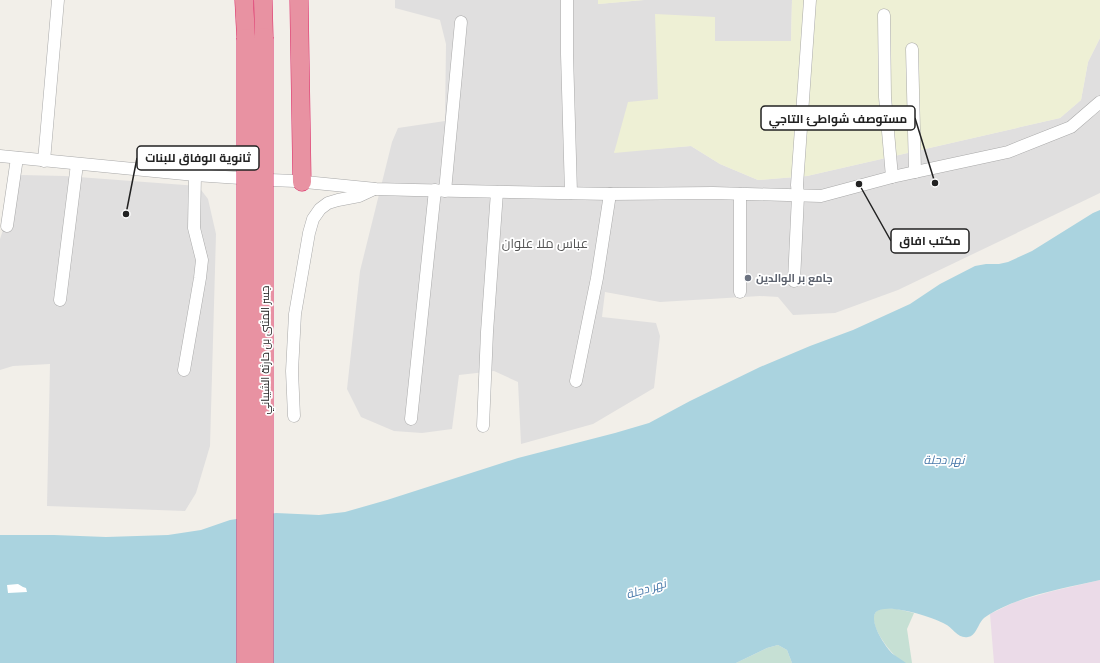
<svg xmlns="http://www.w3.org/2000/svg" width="1100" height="663" font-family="'Varela Round',Cairo,sans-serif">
	<rect width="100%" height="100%" fill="#f2efe9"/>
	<!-- residential -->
	<g fill="#e0dfdf">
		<polygon points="395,0 598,0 598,4 644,0 792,0 791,41 714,41 659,99 614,152 691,146 720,164 758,180 807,176 1060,118 1081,100 1088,62 1100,38 1100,193 898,290 835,313 793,315 778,297 760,296 660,302 605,292 602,317 656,323 660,336 654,388 593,424 521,444 518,382 494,371 459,375 452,429 422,433 394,431 361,417 347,389 360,271 392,142 398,128 445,121 446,44 440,20 395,8"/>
		<polygon points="21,175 65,176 198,186 208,199 216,234 210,446 196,493 185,511 47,506 50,364 13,366 0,370 0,239"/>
	</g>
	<!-- industrial -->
	<polygon fill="#ebdbe8" points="1100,580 1100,663 994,663 990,614 1015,602 1053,591"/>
	<!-- farmland -->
	<g fill="#eef0d5">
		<polygon points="598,0 644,0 598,4"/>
		<polygon points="792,0 1100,0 1100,38 1088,62 1081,100 1060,118 807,176 758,180 720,164 691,146 614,153 628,102 658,99 655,14 715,17 715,41 791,41"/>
	</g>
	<!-- wetland -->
	<g fill="#c6e0d4">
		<path d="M886,608l11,1 17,4 -7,16 5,34c-1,0 -6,0 -7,0 -11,-4 -41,-42 -28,-52 2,-2 6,-3 9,-3z"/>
		<polygon points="778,645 787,650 792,663 736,663 767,648"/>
	</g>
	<!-- water -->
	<path fill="#aad3df" d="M1100,210v370c-35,8 -78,15 -110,34 -2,1 -5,3 -7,5 -5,5 -7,17 -15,18 -10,2 -15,-9 -23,-13 -11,-7 -59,-22 -69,-12 -8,9 10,36 17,42 4,3 9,6 13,9h-114l-5,-13 -9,-5 -11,3 -31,15h-736v-128h54l52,2 62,-2 33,-5 29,-10 46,-7 43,2 26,-3 42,-12 131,-42 97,-25 34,-10 41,-22 70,-34 50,-21 43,-16 57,-26 30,-20 35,-18 11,-2h13l9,-2 24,-11 61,-38z"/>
	<!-- pier -->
	<polygon fill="#fff" points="18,584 23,587 26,588 27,592 8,593 7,585"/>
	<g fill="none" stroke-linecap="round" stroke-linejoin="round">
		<defs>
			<g id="minor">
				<polyline points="567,0 567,54 571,193"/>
				<polyline points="884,15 885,97 892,177"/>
				<polyline points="912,49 915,172"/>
				<polyline points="0,156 195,175 240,178"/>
				<polyline points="44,161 58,0"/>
				<polyline points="270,180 295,181 376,189 414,190 610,194 713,193 821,196 892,177 1008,152 1071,127 1100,102"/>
				<polyline points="445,191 461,22"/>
				<polyline points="7,226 17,158"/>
				<polyline points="794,281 798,196 797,185 810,0"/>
				<polyline points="740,292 740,194"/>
				<polyline points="60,300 77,164"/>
				<polyline points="184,370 200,278 202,260 194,228 195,175"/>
				<polyline points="576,381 597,278 610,194"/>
				<polyline points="294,416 292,371 295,314 309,233 313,219 320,209 328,203 338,200 359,196 374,189"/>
				<polyline points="411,419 435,190"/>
				<polyline points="483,426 487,332 497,192"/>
			</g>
			<g id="highway">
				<polyline points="244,0 246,38"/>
				<polyline points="263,0 264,37"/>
				<polyline points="299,0 302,182"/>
			</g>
		</defs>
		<!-- minor casing -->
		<use href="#minor" stroke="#a9a9a9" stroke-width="13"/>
		<!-- highway casing -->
		<use href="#highway" stroke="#dc2a67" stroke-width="19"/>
		<!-- minor -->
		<use href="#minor" stroke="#fff" stroke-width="12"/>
		<!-- highway -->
		<use href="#highway" stroke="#e892a2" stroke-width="18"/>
		<defs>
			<g id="highway-bridge">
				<polyline points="246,663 246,38"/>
				<polyline points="264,663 264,37"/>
			</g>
		</defs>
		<!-- highway-bridge casing -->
		<use href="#highway-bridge" stroke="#dc2a67" stroke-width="19" stroke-linecap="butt"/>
		<!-- highway-bridge -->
		<use href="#highway-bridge" stroke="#e892a2" stroke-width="18"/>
	</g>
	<!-- markers -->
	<circle fill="#6b7280" stroke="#fff" stroke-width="1.5" cx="748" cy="278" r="4"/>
	<g text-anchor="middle" stroke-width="3.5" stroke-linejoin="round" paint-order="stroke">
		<!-- worship labels -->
		<g font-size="11" font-weight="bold" fill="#5b616d" stroke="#fff" text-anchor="start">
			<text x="756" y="282">جامع بر الوالدين</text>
		</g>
		<!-- street labels -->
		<g font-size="11" fill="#222" stroke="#fff">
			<text transform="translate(265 350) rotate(-90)" y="4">جسر المثنى بن حارثة الشيباني</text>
		</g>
		<!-- water labels -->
		<g font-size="12" font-style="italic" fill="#4a7aab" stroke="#fff">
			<text x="944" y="464">نهر دجلة</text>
			<text transform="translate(646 589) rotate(-17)" y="4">نهر دجلة</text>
		</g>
		<!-- quarter labels -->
		<g font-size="13" fill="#555" stroke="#fff">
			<text x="545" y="248">عباس ملا علوان</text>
		</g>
	</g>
	<!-- callouts -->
	<path fill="none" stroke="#222" stroke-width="1.5" d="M935 183L915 118M126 214L137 158M859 184L891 241"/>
	<g fill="#222" stroke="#fff" stroke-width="1.5">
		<circle cx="935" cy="183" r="4"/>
		<circle cx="126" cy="214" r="4"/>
		<circle cx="859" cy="184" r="4"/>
	</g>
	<g fill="#fff" stroke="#222" stroke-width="1.5">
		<rect x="761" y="106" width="154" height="24" rx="4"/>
		<rect x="137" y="146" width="122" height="24" rx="4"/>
		<rect x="891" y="229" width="78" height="24" rx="4"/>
	</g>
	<g font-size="12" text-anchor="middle" font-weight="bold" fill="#222">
		<text x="838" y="123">مستوصف شواطئ التاجي</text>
		<text x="198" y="162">ثانوية الوفاق للبنات</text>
		<text x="930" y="245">مكتب افاق</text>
	</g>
</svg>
